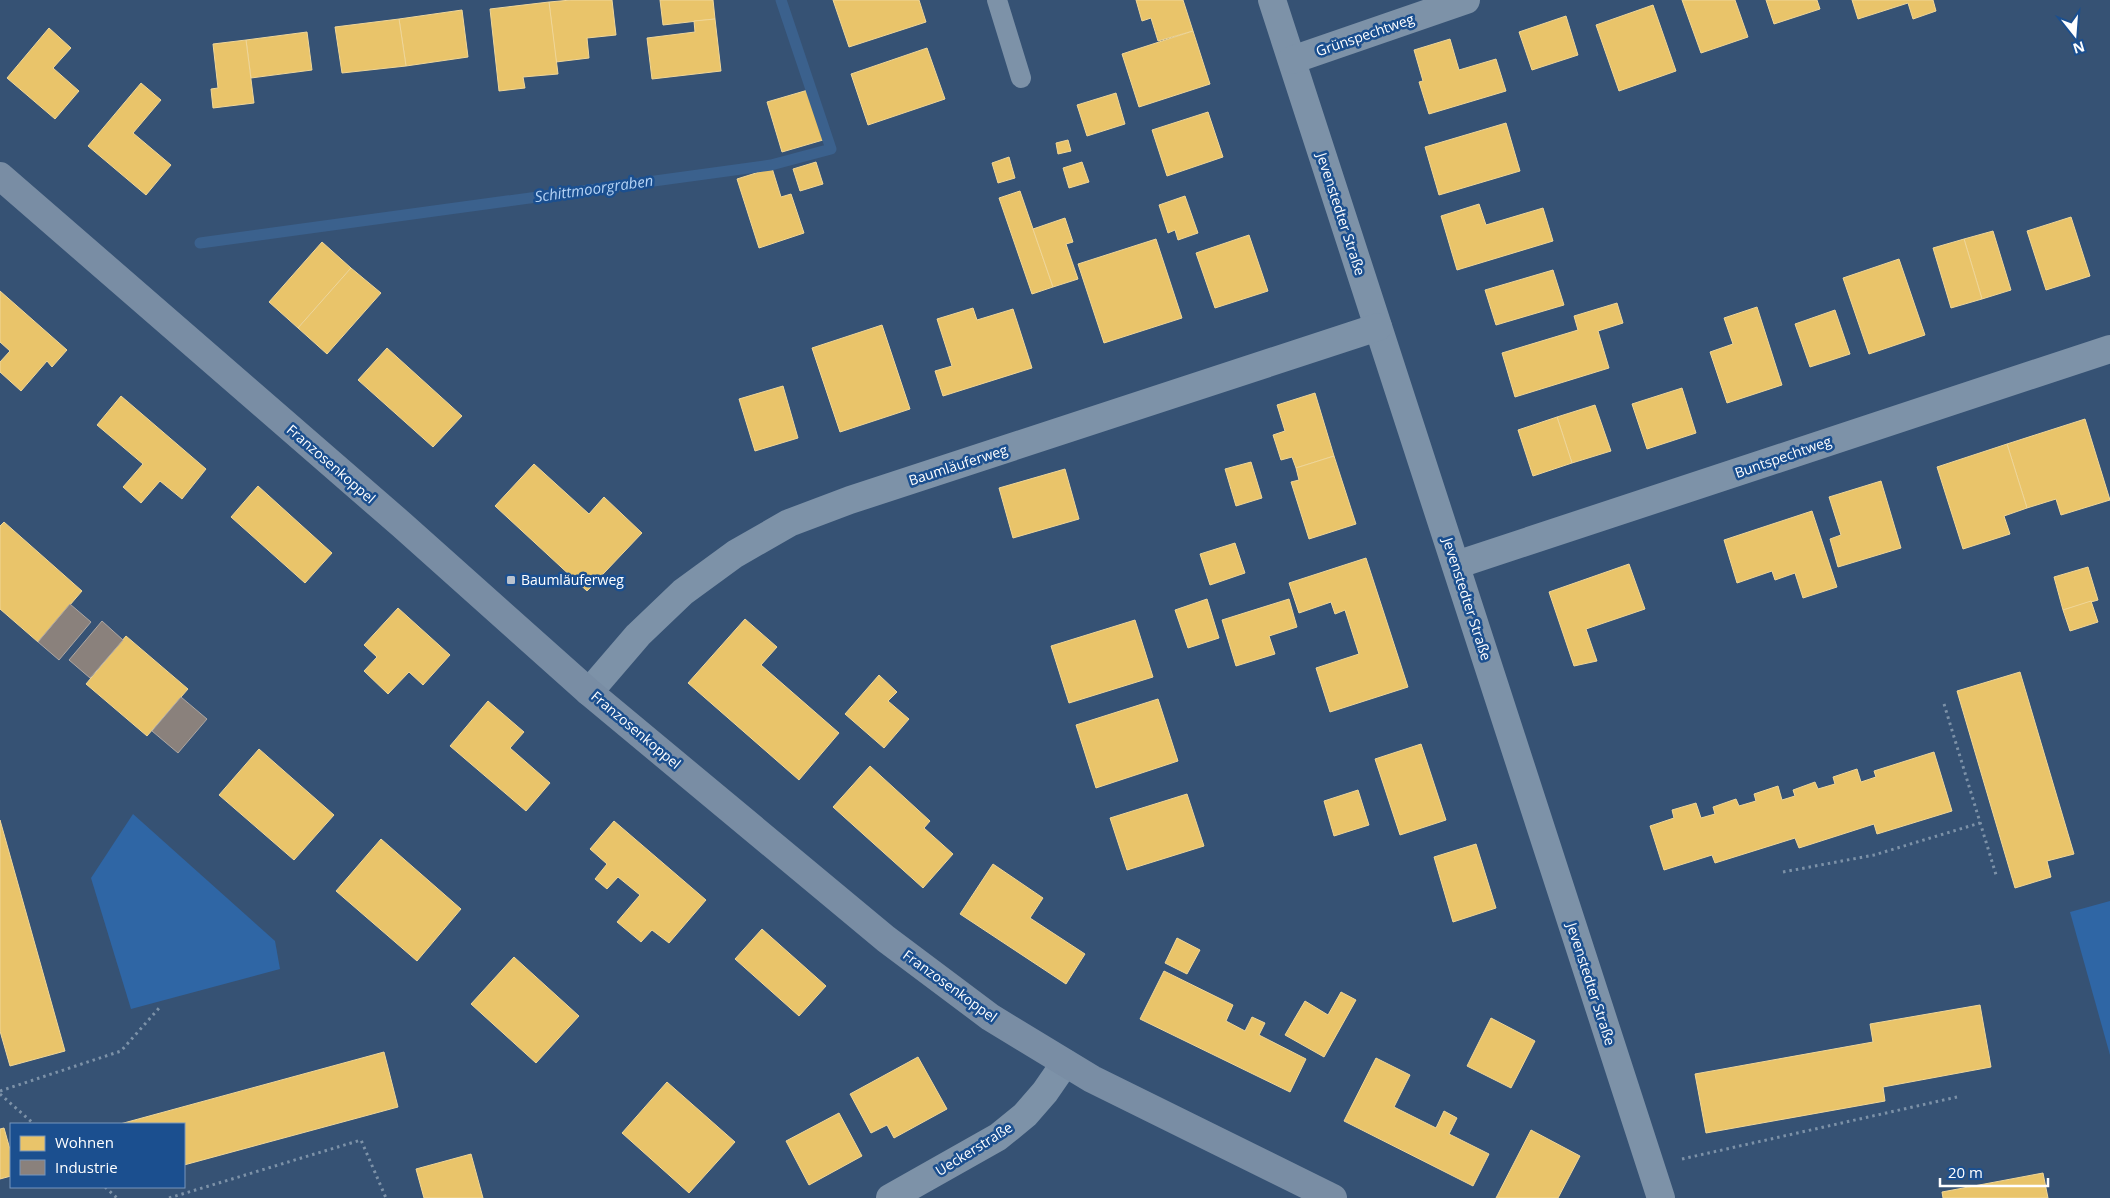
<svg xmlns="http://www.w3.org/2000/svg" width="2110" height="1198" font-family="'Open Sans',sans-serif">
	<rect width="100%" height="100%" fill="#365274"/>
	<!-- green -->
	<g fill="#2f66a5">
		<polygon points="133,814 275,941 280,969 131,1009 91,878"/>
		<polygon points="2110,901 2110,1055 2070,912"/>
	</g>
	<!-- homes -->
	<g fill="#e9c46a" stroke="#f0d697">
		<polygon points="571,0 612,0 616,35 587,38 589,58 556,62 549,2"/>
		<polygon points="660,0 713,0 715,19 663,25"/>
		<polygon points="833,0 919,0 926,22 849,47"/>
		<polygon points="1136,0 1183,0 1193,31 1158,41 1151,18 1142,21"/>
		<polygon points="1682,0 1735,0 1748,37 1701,53"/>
		<polygon points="1766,0 1817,0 1820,9 1774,24"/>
		<polygon points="1852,0 1933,0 1936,11 1913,19 1908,3 1858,19"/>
		<polygon points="549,2 558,74 523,77 525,88 499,91 490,9"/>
		<polygon points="1653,5 1676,71 1619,91 1596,25"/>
		<polygon points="462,10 468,57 406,66 399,19"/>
		<polygon points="1566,16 1578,55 1532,70 1519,32"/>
		<polygon points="399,19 406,66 342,73 335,27"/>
		<polygon points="715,19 721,71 652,79 647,38 695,32 694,21"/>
		<polygon points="49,28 71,48 53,68 79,91 55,119 7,78"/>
		<polygon points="1193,31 1210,84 1139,107 1122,54"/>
		<polygon points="307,32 312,70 251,78 246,40"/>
		<polygon points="1450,39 1459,70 1496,59 1506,91 1429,114 1419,82 1423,81 1414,50"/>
		<polygon points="246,40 254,103 213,108 211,89 218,88 213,44"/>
		<polygon points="927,48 945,99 868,125 851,74"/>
		<polygon points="141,83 161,100 133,133 171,165 146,195 88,146"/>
		<polygon points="808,90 823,140 782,152 767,102"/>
		<polygon points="1116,93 1125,124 1087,136 1077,105"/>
		<polygon points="1208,112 1223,157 1167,176 1152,130"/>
		<polygon points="1506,123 1520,171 1439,195 1425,147"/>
		<polygon points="1068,140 1071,151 1058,154 1056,143"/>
		<polygon points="1009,157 1015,178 998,183 992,163"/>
		<polygon points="816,162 823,184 800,191 793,169"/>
		<polygon points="1082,162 1089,182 1069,188 1063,168"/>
		<polygon points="772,168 781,197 791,194 804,233 759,248 737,179"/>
		<polygon points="1020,191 1053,287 1032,294 999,198"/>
		<polygon points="1185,196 1198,233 1178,240 1175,230 1168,233 1159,205"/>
		<polygon points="1479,204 1486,225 1543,208 1553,241 1457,270 1441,216"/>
		<polygon points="2071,217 2090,276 2046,290 2027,231"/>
		<polygon points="1065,218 1073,242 1066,244 1078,279 1053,287 1033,229"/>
		<polygon points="1993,231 2011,290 1982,299 1964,239"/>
		<polygon points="1249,235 1268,291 1215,308 1196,253"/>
		<polygon points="1156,239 1182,318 1104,343 1078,264"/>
		<polygon points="1964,239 1982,299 1951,308 1933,248"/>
		<polygon points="322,242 351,268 298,328 269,302"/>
		<polygon points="1899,259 1925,335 1869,354 1843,278"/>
		<polygon points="351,268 381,293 327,354 298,328"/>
		<polygon points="1553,270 1564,305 1496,325 1485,290"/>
		<polygon points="0,291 67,350 52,367 47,361 21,391 0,372 0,362 10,351 0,342"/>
		<polygon points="1617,303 1623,323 1598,331 1609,368 1515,397 1502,353 1578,330 1574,316"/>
		<polygon points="1757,307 1782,385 1727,403 1710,352 1733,344 1724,318"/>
		<polygon points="973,308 977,320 1013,309 1032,368 943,396 935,371 952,366 937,319"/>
		<polygon points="1835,310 1850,354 1810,367 1795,324"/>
		<polygon points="882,325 910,409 840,432 812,348"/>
		<polygon points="387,348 462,416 433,447 358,380"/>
		<polygon points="783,386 798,438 755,451 739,399"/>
		<polygon points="1682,388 1696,433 1647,449 1632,404"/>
		<polygon points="1315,393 1334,456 1296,468 1292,457 1281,460 1273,435 1285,431 1277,405"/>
		<polygon points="121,396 206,469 182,499 160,481 141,503 123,487 143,464 97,425"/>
		<polygon points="1595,405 1611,451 1572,463 1557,417"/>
		<polygon points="1557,417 1572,463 1533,476 1518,430"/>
		<polygon points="2085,419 2110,500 2061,515 2056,499 2027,508 2007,444"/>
		<polygon points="2007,444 2027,508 2004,516 2010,534 1963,549 1937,467"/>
		<polygon points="1334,456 1356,524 1309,539 1291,482 1299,480 1296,468"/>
		<polygon points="1251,462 1262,498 1236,506 1225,469"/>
		<polygon points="534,464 589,514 604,497 642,533 587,591 495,506"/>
		<polygon points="1065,469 1079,519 1013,538 999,488"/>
		<polygon points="1881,481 1901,548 1838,567 1830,539 1841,535 1829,497"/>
		<polygon points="258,486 332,553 305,583 231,517"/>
		<polygon points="1812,511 1837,587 1803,598 1795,573 1775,580 1772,571 1737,583 1724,540"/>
		<polygon points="4,522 82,591 38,642 0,609 0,526"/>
		<polygon points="1235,543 1245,573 1210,585 1200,554"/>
		<polygon points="1366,558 1408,687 1330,712 1316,668 1359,654 1345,610 1335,614 1331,602 1299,613 1289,583"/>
		<polygon points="1629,564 1645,609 1586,629 1597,661 1574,666 1549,592"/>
		<polygon points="2088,567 2098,600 2063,610 2054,577"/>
		<polygon points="1207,599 1219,638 1188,648 1175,610"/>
		<polygon points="1289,599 1297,627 1269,636 1275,654 1236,666 1222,620"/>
		<polygon points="2091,601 2098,622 2070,631 2063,610"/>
		<polygon points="398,608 450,655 423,685 409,672 388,694 364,671 377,657 364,645"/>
		<polygon points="745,619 777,647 761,665 839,733 799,780 688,683"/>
		<polygon points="1135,620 1153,677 1069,703 1051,646"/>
		<polygon points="126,636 188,689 147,736 86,684"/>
		<polygon points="2020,672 2074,854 2047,861 2051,877 2015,888 1957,691"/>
		<polygon points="879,675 897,692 888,701 909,719 884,748 845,714"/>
		<polygon points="1158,699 1178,761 1096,788 1076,725"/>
		<polygon points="488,701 524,732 510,748 550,783 526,811 450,746"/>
		<polygon points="1421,744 1446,820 1400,835 1375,759"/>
		<polygon points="259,749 334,815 294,860 219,795"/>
		<polygon points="1934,752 1952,811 1877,834 1874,824 1799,848 1795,838 1715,863 1712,855 1664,870 1650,826 1674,818 1672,810 1696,803 1701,818 1715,814 1713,807 1736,799 1739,806 1756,801 1754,794 1778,786 1782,800 1795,796 1793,790 1815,782 1818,789 1835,784 1833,777 1857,769 1861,782 1876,777 1874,771"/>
		<polygon points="870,766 930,821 924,828 953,854 923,888 833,807"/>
		<polygon points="1358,790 1369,825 1334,836 1324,801"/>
		<polygon points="1187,794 1204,846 1127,870 1110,818"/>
		<polygon points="0,820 65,1051 10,1066 0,1031"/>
		<polygon points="614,821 706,900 669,943 652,930 641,942 617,922 640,895 618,877 607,889 595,879 607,864 590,849"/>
		<polygon points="381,839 461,909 417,961 336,891"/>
		<polygon points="1476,844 1496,908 1453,922 1434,857"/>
		<polygon points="993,864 1043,898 1030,918 1085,954 1066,984 960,914"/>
		<polygon points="762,929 826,986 799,1016 735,959"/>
		<polygon points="1177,938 1200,950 1187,974 1165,963"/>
		<polygon points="514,957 579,1016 536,1063 471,1004"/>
		<polygon points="1164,971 1233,1005 1226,1021 1245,1031 1252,1017 1265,1023 1259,1035 1306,1059 1290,1092 1140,1019"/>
		<polygon points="1341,992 1356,1000 1324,1057 1285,1035 1305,1001 1328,1015"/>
		<polygon points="1980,1005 1991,1067 1883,1087 1885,1101 1706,1133 1695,1074 1873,1042 1870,1024"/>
		<polygon points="1491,1018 1535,1041 1511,1088 1467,1066"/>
		<polygon points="384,1052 398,1107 265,1143 184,1165 184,1124 120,1124"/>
		<polygon points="918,1057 947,1109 894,1138 887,1125 871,1133 850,1094"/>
		<polygon points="1376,1058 1410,1075 1394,1107 1436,1128 1444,1111 1457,1118 1449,1134 1489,1154 1473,1186 1344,1121"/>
		<polygon points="667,1082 735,1142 689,1193 622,1133"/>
		<polygon points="839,1113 862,1156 809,1185 786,1141"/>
		<polygon points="4,1128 11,1153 11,1176 0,1179 0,1129"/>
		<polygon points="1531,1130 1580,1156 1558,1198 1496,1198"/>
		<polygon points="471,1154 483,1198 424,1198 416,1169"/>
		<polygon points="2043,1173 2048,1198 1943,1198 1942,1192"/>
	</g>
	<!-- industry -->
	<g fill="#8a817c" stroke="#ada7a3">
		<polygon points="70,604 91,622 59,660 38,642"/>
		<polygon points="102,621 123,640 90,678 69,660"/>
		<polygon points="181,697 207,719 178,753 152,731"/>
	</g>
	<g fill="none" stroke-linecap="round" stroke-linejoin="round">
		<!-- stream -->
		<polyline stroke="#3b618d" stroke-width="11" points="200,243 771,165 831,149 781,0"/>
		<!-- path -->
		<g stroke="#7d92a8" stroke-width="3" stroke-dasharray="2.5 4" stroke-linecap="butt">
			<polyline points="1944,704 1997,878"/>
			<polyline points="1783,872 1874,855 1980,823"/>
			<polyline points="0,1091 121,1051 160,1007"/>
			<polyline points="0,1094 34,1124"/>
			<polyline points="1682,1159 1957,1097"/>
			<polyline points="105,1187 117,1198"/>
			<polyline points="169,1198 361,1140 386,1198"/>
		</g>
		<!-- lane -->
		<polyline stroke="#7d92a8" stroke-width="20" points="997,0 1021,78"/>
		<!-- street -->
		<g stroke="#7d92a8" stroke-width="28">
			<polyline points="1272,0 1661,1198"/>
			<polyline points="1292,60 1466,0"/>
			<polyline points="1456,565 2110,349"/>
			<polyline points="589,692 638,635 683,592 735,554 789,523 850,500 1378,327"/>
			<polyline points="890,1198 998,1137 1025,1115 1045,1092 1065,1063"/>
		</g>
		<!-- secondary -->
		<polyline stroke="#798da4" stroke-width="28" points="0,176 402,525 589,692 886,939 990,1017 1092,1079 1333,1198"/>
	</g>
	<!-- markers -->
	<rect fill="#b9c2ce" stroke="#1b4f8f" stroke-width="2" x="506" y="575" width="10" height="10" rx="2.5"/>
	<g text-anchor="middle" stroke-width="5" stroke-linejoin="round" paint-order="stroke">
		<!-- street labels -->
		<g font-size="14" fill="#fff" stroke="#1b4f8f">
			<text transform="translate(1365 35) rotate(-19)" y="5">Grünspechtweg</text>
			<text transform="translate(1341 214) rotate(72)" y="5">Jevenstedter Straße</text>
			<text transform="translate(1783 457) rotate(-19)" y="5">Buntspechtweg</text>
			<text transform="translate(331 464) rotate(41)" y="5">Franzosenkoppel</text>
			<text transform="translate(958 465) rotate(-18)" y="5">Baumläuferweg</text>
			<text transform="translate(1467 599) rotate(72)" y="5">Jevenstedter Straße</text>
			<text transform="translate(636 730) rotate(40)" y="5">Franzosenkoppel</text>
			<text transform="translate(1591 984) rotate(72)" y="5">Jevenstedter Straße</text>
			<text transform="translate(950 986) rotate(36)" y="5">Franzosenkoppel</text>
			<text transform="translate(974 1149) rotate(-32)" y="5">Ueckerstraße</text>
		</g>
		<!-- poi labels -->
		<g font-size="14" fill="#fff" stroke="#1b4f8f" text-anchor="start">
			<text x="521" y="585">Baumläuferweg</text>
		</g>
		<!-- water labels -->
		<g font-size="15" font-style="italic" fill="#b5d3f5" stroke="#1b4f8f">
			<text transform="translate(594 189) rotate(-8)" y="5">Schittmoorgraben</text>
		</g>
	</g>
	<!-- legend -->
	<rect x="10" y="1123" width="175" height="65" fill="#1b4f8f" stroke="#7695bc"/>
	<rect x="20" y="1136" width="25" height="15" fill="#e9c46a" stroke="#7695bc"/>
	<text x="55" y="1148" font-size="15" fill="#ffffff">Wohnen</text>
	<rect x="20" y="1160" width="25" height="15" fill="#8a817c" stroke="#7695bc"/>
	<text x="55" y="1173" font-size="15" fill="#ffffff">Industrie</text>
	<!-- north arrow -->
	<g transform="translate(2075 35) rotate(163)" stroke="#1b4f8f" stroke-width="4" paint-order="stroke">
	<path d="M0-4L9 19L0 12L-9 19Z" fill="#ffffff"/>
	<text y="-8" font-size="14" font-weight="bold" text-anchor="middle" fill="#ffffff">N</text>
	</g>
	<!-- scale -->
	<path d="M1940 1178v8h108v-8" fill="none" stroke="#ffffff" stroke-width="2.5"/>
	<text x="1948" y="1178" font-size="15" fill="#ffffff" stroke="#1b4f8f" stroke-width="4" paint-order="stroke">20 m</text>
</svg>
